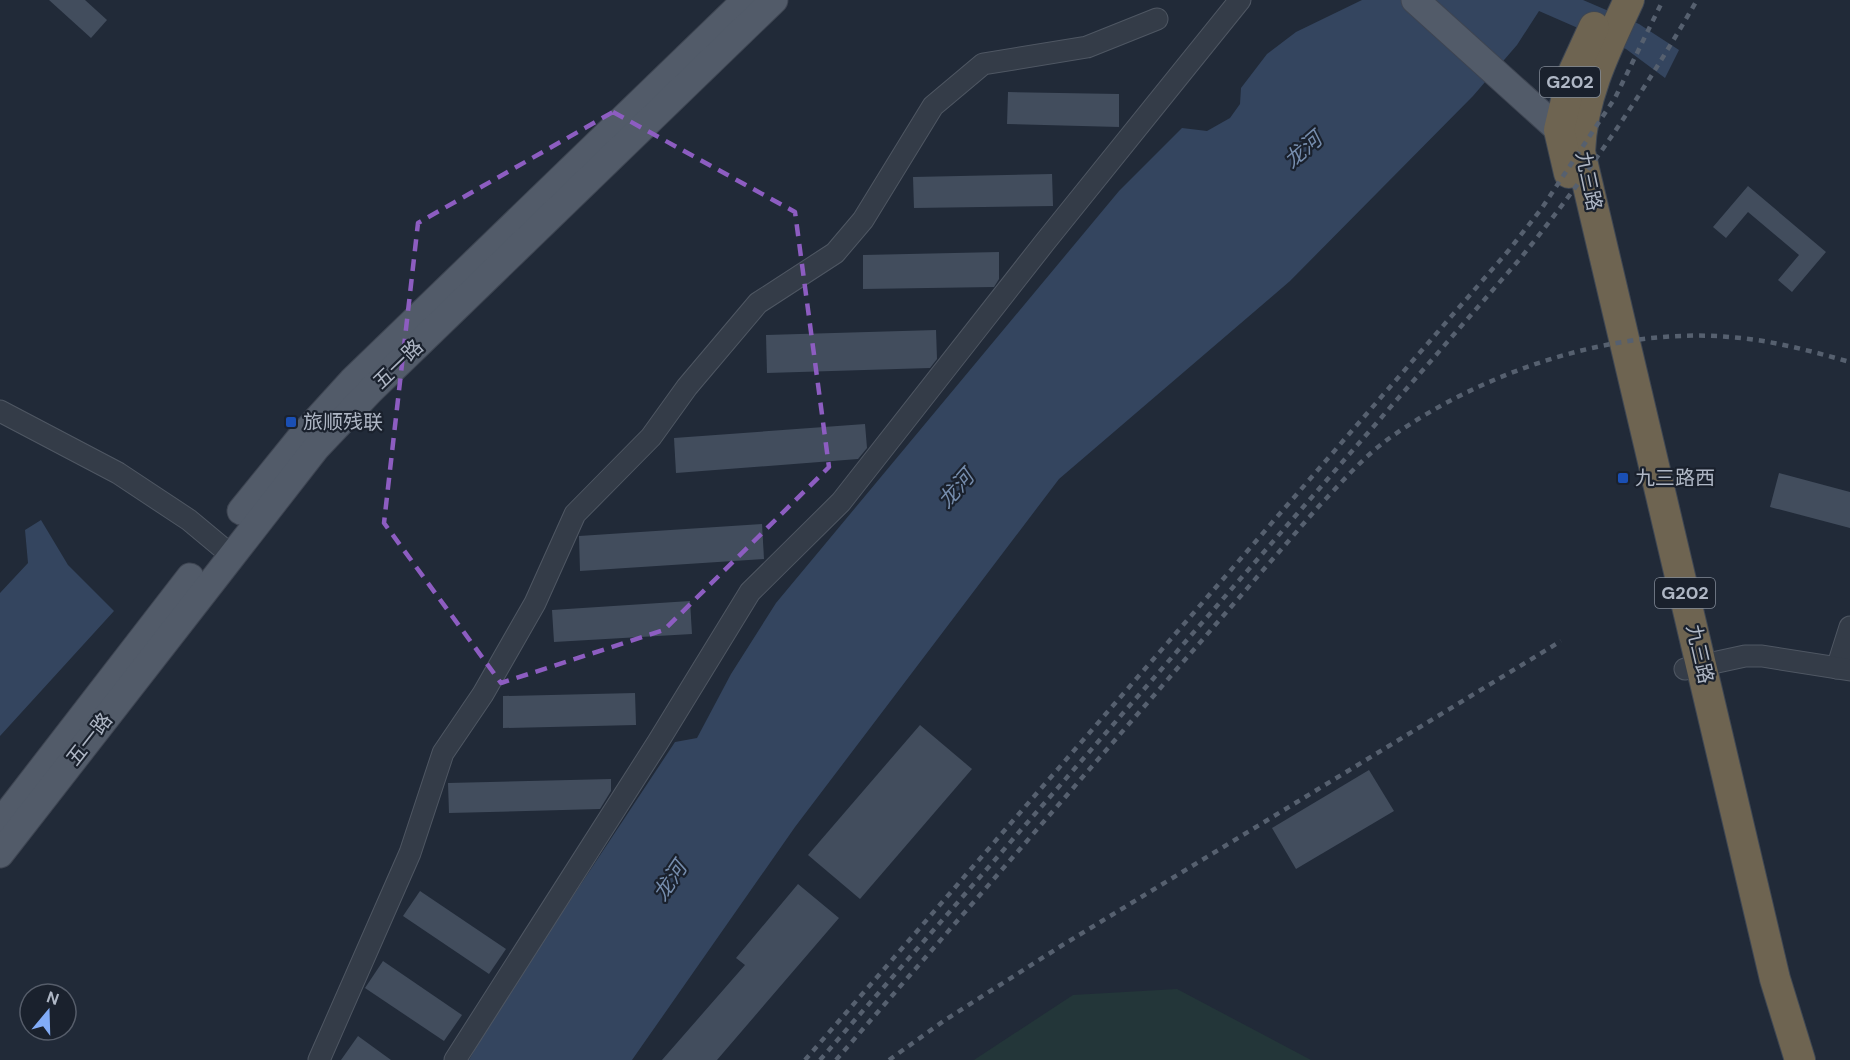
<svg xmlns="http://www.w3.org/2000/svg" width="1850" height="1060" font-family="'DM Sans','Noto Sans SC',sans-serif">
	<rect width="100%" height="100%" fill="#212a38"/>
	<!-- green -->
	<polygon fill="#233639" points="1177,989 1311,1060 974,1060 1073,995"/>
	<!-- water -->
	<g fill="#34455f">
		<polygon points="1362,0 1583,0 1639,24 1679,50 1665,78 1626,49 1539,11 1517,45 1473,96 1290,281 1059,479 795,827 632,1060 469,1060 495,1014 675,742 697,738 731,674 776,603 1119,191 1182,128 1207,131 1230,118 1240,104 1241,88 1267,54 1296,32"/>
		<polygon points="41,520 68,565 114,611 0,736 0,593 28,563 25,530"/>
	</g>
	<!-- building -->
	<g fill="#424d5d">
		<polygon points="49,0 85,0 107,20 91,38"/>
		<polygon points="1008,92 1119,94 1119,127 1007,124"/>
		<polygon points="1052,174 1053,206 914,208 913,177"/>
		<polygon points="1748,186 1826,252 1792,292 1778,280 1799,255 1748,212 1726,238 1713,227"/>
		<polygon points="999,252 999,279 994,287 863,289 863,255"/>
		<polygon points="936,330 937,359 930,368 767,373 766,335"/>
		<polygon points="865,424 867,448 858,459 676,473 674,438"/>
		<polygon points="1779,473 1850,492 1850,528 1770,507"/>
		<polygon points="762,524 764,559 580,571 579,536"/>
		<polygon points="690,601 692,634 554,642 552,610"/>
		<polygon points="635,693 636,725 503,728 503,696"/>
		<polygon points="920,725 972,769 860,899 808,855"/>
		<polygon points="1369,770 1394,811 1296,869 1272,828"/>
		<polygon points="611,779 611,791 600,809 449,813 448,783"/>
		<polygon points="798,884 839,918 717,1060 662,1060 745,965 736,958"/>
		<polygon points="420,891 506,949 489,974 403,916"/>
		<polygon points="383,961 462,1015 444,1041 365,988"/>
		<polygon points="358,1036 391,1060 341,1060"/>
	</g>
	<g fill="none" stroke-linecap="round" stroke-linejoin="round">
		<defs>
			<g id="minor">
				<polyline points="0,411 118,473 189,520 231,555"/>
				<polyline points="1837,668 1850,627"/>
				<polyline points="1685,669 1745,656 1762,656 1850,670"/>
				<polyline points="319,1060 410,853 443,753 483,694 535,603 575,514 651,437 687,387 758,303 835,253 863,220 933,106 983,64 1087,47 1157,19"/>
				<polyline points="455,1060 658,742 750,592 841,502 1045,242 1240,0"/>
			</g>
			<g id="major">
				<polyline points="1415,0 1559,130"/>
				<polyline points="241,511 301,437 352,381 746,0"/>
				<polyline points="0,823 190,577"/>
				<polyline points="0,854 316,448 371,390 774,0"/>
			</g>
			<g id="highway">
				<path d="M1629,0c-23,49 -47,97 -49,152l195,827 25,81"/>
				<polyline points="1569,173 1559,130 1572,75 1594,27"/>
			</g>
		</defs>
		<!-- minor casing -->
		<use href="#minor" stroke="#4f5763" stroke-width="23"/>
		<!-- major casing -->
		<use href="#major" stroke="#3e4552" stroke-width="29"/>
		<!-- highway casing -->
		<use href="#highway" stroke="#3f4753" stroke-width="32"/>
		<!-- minor -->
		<use href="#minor" stroke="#343c48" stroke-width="21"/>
		<!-- major -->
		<use href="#major" stroke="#525b69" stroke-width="27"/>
		<!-- highway -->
		<use href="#highway" stroke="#6e6451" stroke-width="30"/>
		<!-- rail -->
		<g stroke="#56606f" stroke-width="4.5" stroke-dasharray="6 6" stroke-linecap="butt">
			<polyline points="805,1060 1509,250 1542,208 1615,98 1663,0"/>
			<path d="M820,1060l699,-800c67,-82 125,-168 178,-260"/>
			<path d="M836,1060l483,-554c23,-24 45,-50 72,-69 93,-66 225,-110 339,-100 41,3 81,14 120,25"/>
			<polyline points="889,1060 945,1020 1061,946 1561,641"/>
		</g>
	</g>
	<!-- marked area -->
	<path fill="none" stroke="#8d5dc1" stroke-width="4.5" stroke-dasharray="12 8" stroke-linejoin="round" d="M613,112l182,100 34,255 -165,163 -163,53 -117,-160 34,-300z"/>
	<!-- markers -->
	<g fill="#1a4fb4" stroke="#1a212d" stroke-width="2">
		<rect x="285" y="416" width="12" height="12" rx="3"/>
		<rect x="1617" y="472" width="12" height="12" rx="3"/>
	</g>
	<g text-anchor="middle" stroke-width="4.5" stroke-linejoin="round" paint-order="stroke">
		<!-- shield labels -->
		<g fill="#1a212d" stroke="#828a97" stroke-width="1.5">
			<rect x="1540" y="67" width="60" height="30" rx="4.5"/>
			<rect x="1655" y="578" width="60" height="30" rx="4.5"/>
		</g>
		<g font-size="18" font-weight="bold" fill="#afb7c5">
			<text x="1570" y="88">G202</text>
			<text x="1685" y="599">G202</text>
		</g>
		<!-- street labels -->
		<g font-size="20" fill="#afb7c5" stroke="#1a212d">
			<text transform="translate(1589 181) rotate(78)" y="7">九三路</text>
			<text transform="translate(398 364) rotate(-44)" y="7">五一路</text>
			<text transform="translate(1700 654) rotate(77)" y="7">九三路</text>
			<text transform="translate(89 739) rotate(-52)" y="7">五一路</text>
		</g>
		<!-- poi labels -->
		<g font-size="20" fill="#afb7c5" stroke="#1a212d" text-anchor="start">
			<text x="303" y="429">旅顺残联</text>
			<text x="1635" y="485">九三路西</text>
		</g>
		<!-- water labels -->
		<g font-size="21" font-style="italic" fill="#768dad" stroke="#1a212d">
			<text transform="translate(1303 150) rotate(-41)" y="7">龙河</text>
			<text transform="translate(956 489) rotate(-49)" y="7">龙河</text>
			<text transform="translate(670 881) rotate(-56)" y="7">龙河</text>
		</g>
	</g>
	<!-- north arrow -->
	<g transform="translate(48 1012) rotate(19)"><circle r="28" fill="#1a212d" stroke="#565d6a" stroke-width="1.5"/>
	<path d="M0-4.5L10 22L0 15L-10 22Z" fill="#82acf7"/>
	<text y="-9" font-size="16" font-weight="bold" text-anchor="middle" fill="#afb7c5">N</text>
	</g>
</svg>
